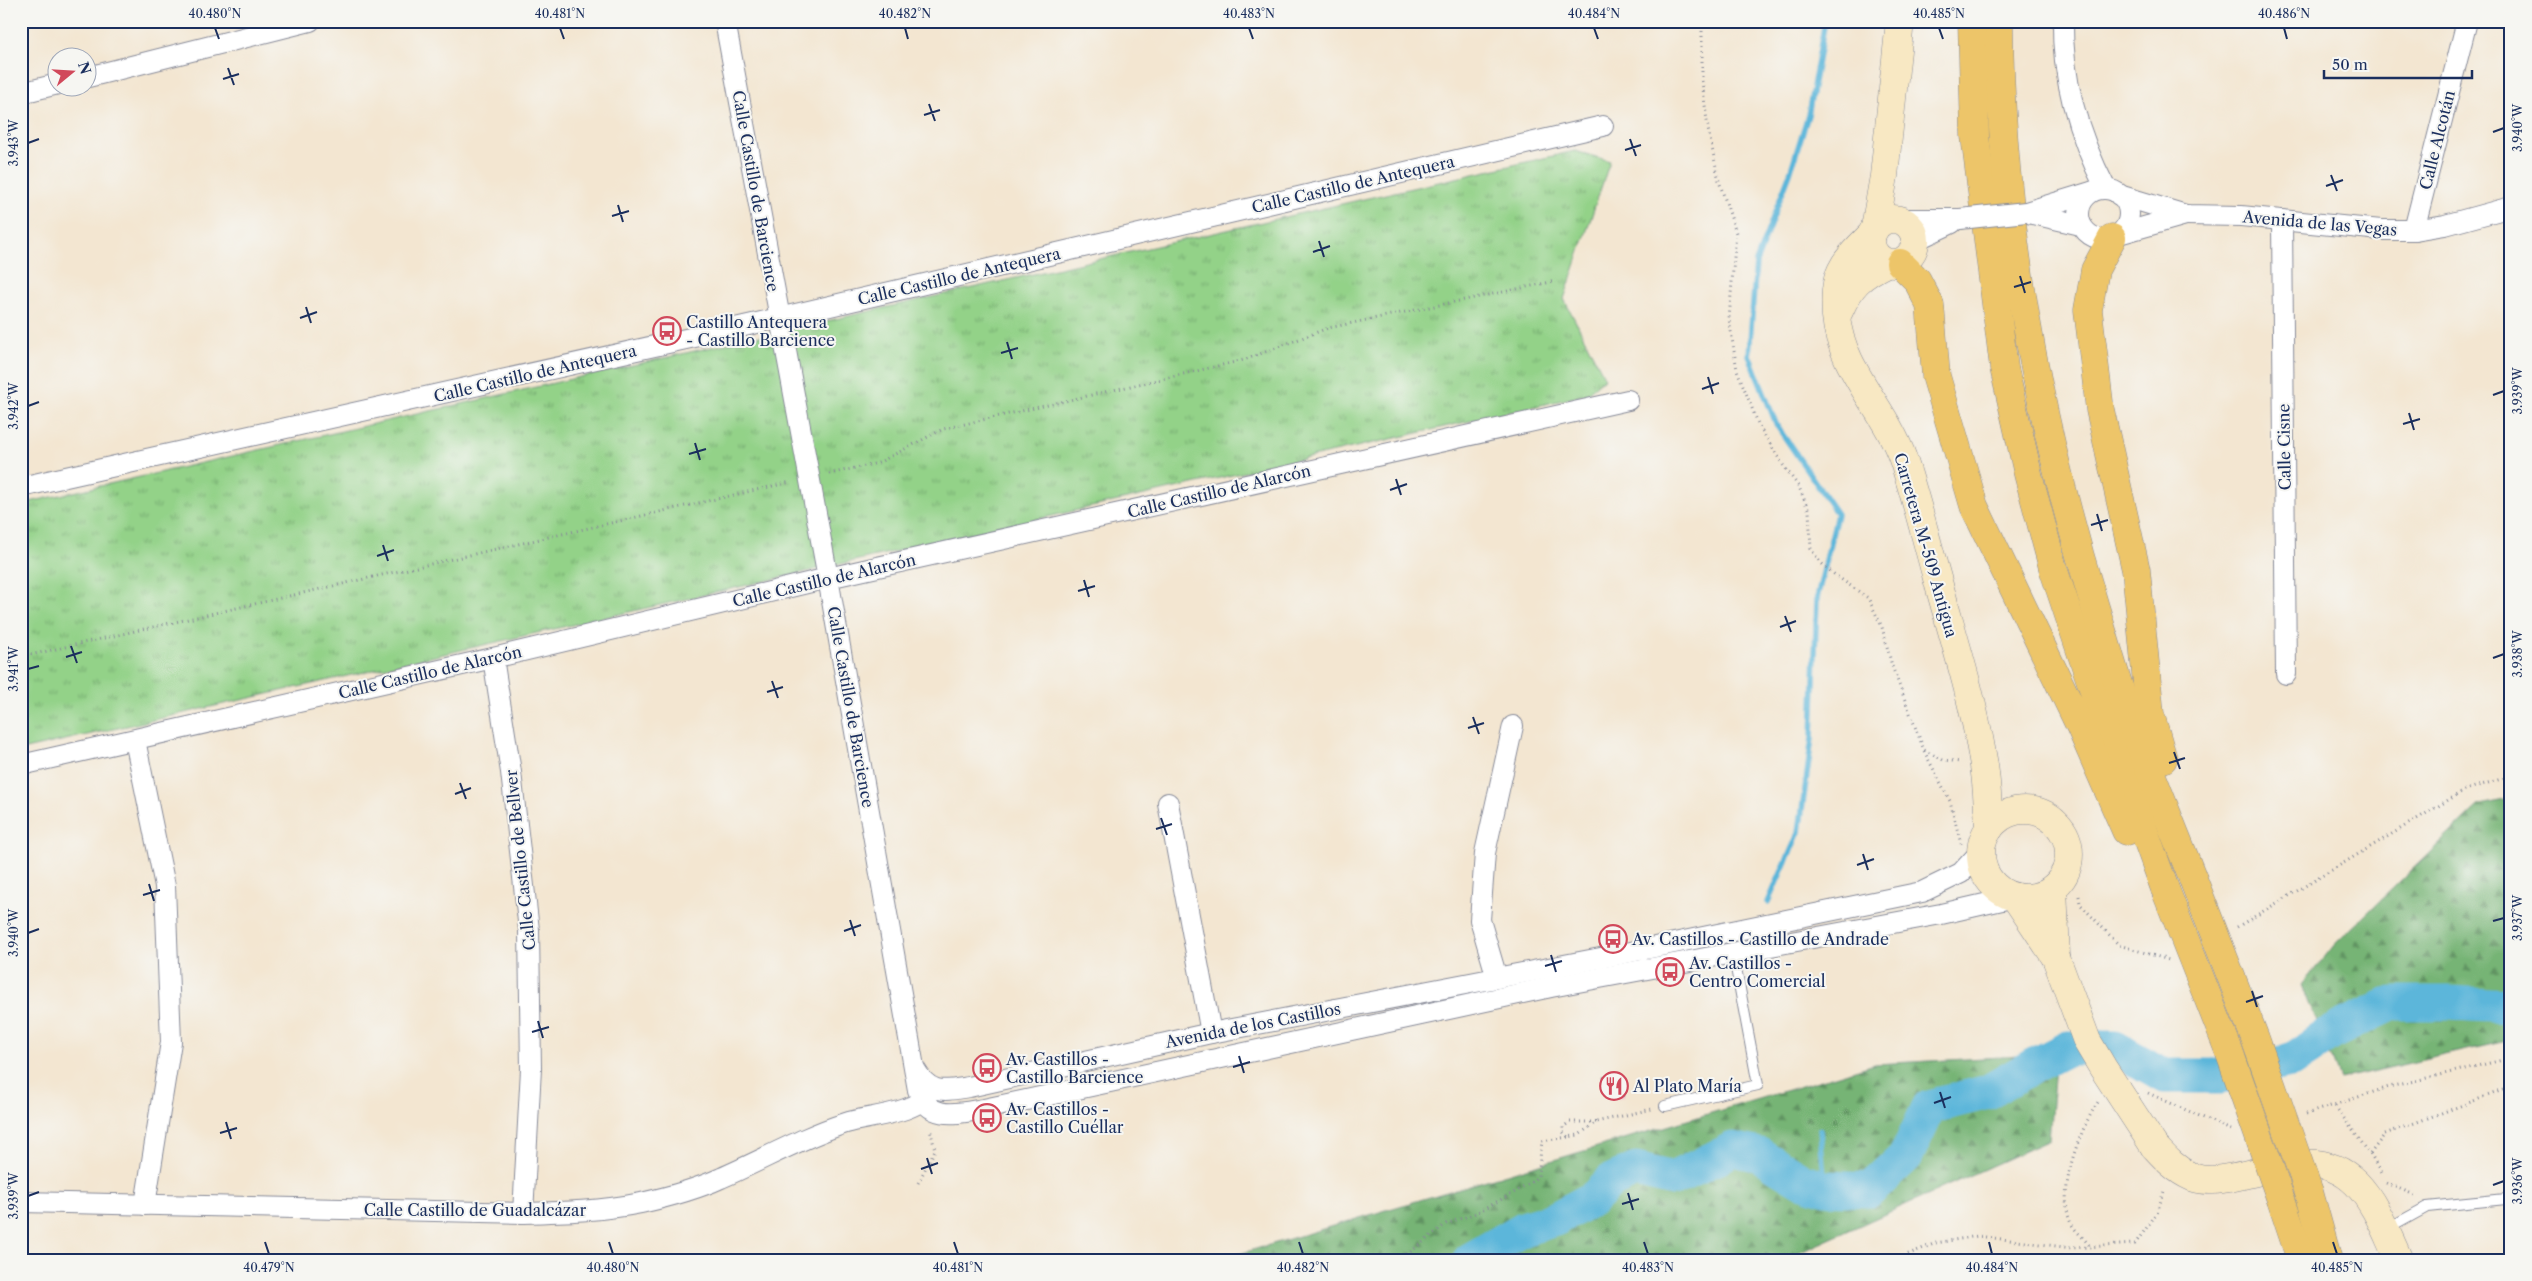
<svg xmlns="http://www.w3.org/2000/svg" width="2532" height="1281" font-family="'Libre Caslon Text',serif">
	<defs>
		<pattern id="grass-tufts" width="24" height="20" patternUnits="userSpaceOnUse" patternTransform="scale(1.25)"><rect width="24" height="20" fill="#93d288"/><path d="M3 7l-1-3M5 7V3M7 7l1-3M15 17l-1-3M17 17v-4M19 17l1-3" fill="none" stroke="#77ab72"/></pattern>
		<pattern id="forest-firs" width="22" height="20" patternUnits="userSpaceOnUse" patternTransform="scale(1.25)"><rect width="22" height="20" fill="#76b474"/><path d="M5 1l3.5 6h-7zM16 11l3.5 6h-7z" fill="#609362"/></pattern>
	</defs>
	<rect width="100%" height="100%" fill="#f6f6f2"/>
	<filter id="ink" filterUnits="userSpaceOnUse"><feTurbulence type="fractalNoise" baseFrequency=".02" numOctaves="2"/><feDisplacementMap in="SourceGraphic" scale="10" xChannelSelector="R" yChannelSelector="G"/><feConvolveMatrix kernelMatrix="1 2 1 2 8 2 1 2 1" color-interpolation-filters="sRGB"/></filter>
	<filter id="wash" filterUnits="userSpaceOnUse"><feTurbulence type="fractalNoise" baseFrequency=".0096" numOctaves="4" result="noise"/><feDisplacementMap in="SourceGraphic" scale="20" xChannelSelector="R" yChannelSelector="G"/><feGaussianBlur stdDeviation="1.12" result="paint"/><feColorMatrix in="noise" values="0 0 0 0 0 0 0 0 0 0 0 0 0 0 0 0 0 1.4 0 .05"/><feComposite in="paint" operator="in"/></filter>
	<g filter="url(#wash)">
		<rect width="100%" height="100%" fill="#f3e6d1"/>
		<!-- grass -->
		<polygon fill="url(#grass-tufts)" stroke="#578073" points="1575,151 1610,161 1564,299 1605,378 1585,395 21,750 21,504"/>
		<!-- forest -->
		<g fill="url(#forest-firs)" stroke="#487269">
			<polygon points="2511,799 2511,1040 2340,1079 2302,985 2335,944 2479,805"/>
			<polygon points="2056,1054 2049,1140 1783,1260 1219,1260 1875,1064"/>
		</g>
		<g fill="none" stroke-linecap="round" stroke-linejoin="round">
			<!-- stream -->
			<g stroke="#5cb6da" stroke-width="5.5">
				<polyline points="1768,902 1799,832 1812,738 1817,598 1837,514 1777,426 1749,355 1756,262 1790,173 1808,115 1825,21"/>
				<polyline points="1820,1130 1825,1188"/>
				<polyline points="1480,1260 1481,1252"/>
			</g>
			<!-- river -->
			<polyline stroke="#5cb6da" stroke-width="35" points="1470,1260 1523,1229 1555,1219 1594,1198 1611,1181 1636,1170 1673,1179 1733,1149 1760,1155 1801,1180 1825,1188 1870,1190 1906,1156 1929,1107 1988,1092 2031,1067 2068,1048 2115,1048 2164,1076 2222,1076 2291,1061 2333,1032 2392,1003 2448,1003 2511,1006"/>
		</g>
		<g id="blocks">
			<!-- building -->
			<polygon fill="#f1a8c5" points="1619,1073 1624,1096 1608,1100 1603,1077"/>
		</g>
	</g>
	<g filter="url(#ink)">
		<use href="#blocks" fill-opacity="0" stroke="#878a98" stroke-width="1"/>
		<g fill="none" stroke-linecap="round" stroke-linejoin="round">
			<defs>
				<g id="lane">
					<polyline points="1665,1106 1758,1085 1733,952"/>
					<polyline points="2387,1229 2427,1207 2506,1199"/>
				</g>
				<g id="street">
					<path d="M725,21l103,557 90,512c11,32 40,23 66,19l567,-122 390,-73 74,-17"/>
					<path d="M2063,21c-1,59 16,116 43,168"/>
					<polyline points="88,77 310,21"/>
					<polyline points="21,93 58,84"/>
					<circle cx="2104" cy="214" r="25"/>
					<polyline points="2119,195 2186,215 2241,216 2381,230 2414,230 2445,225 2511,207"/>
					<polyline points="2026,212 2091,192"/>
					<polyline points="2028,213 2081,225"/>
					<polyline points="1897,219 1960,219"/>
					<polyline points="2282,220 2286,674"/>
					<polyline points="2414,230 2467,21"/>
					<polyline points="2119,234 2186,215"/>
					<polyline points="1916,240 1952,223"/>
					<polyline points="21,487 744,326 1603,126"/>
					<polyline points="493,658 511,772 529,930 531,1069 523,1213"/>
					<polyline points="135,740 165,886 171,1042 145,1205"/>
					<polyline points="21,765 493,658 828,578 1628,400"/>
					<polyline points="1168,803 1211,1033"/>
					<polyline points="1497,978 1480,920 1485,853 1513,726"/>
					<path d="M915,1069c15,26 28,22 54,18l242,-54 405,-78 306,-63 39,-19 20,-22"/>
					<path d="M21,1202l502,11c40,-1 79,-2 118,-10 27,-6 54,-13 80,-25 42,-18 81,-41 125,-55 21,-7 74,-9 83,-32"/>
				</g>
				<g id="secondary">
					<circle cx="1893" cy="241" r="22"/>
					<polyline points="1875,228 1884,176 1900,21"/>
					<path d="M1872,234c-30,30 -39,38 -36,82 4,52 50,94 67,143 13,39 23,80 34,119 16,58 35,117 45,176 5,24 6,50 7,75"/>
					<path d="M1839,311c12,-27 21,-35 47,-48"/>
					<circle cx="2025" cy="854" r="44"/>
					<polyline points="2053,888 2056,956"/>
					<polyline points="2015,897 2056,958"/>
					<path d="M2154,1146c12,13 22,24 38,31 14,5 27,3 42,0 42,-8 87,-29 122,6 20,20 31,52 43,77"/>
				</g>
				<g id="highway">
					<polyline points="1972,21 1975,136 2004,368 2028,474 2053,568 2099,706 2165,889"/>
					<path d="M1999,21c1,199 38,396 96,586 10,32 19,66 30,98 21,58 45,116 68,174"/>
					<polyline points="2112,238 2095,270 2088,310 2100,410 2136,570 2150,714 2163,759"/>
					<polyline points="1900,263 1917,280 1930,305 1936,376 1974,506 2080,726 2126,831"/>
					<polyline points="2309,1192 2328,1260"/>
					<polyline points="2281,1200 2301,1260"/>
				</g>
			</defs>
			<!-- lane casing -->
			<use href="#lane" stroke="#878a98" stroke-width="12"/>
			<!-- street casing -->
			<use href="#street" stroke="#878a98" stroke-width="22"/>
			<!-- secondary casing -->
			<use href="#secondary" stroke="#878a98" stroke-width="29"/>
			<!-- highway casing -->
			<use href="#highway" stroke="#878a98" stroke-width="29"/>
			<!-- path -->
			<g stroke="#878a98" stroke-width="3" stroke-dasharray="1 4" stroke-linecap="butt">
				<polyline points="1702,21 1702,81 1708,129 1719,181 1736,233 1729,319 1737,370 1759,426 1783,465 1799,487 1809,511 1811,549 1820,562 1835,575 1868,598 1882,627 1892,666 1924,750 1943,760 1961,762"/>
				<polyline points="829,474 878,463 943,429 1244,360 1328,328 1556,281"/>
				<polyline points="21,657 791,482"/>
				<polyline points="1924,751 1950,801 1961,844"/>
				<polyline points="2069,847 2075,878"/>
				<polyline points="2079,896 2080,904 2119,945 2169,960"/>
				<polyline points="2237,927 2465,790 2511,776"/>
				<polyline points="2148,1093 2231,1130"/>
				<polyline points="2335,1106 2370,1154 2382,1175"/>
				<polyline points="2306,1114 2389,1087 2511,1058"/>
				<polyline points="1596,1122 1570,1122 1563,1127 1563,1132 1568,1137 1579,1135 1596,1122 1652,1109"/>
				<polyline points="2370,1154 2385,1134 2511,1087"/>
				<polyline points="918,1183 935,1150 930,1128"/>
				<polyline points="2386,1183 2417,1196"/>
				<path d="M2089,1245c-5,-7 -16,-16 -19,-24 -13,-32 10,-92 28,-119"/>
				<polyline points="1387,1260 1409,1253 1446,1224 1476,1213 1528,1185 1538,1176 1542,1141 1568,1137"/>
				<polyline points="1894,1260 1936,1243 1978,1236 2072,1248 2135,1244 2157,1213 2165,1188"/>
			</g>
			<!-- lane -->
			<use href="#lane" stroke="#fff" stroke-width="10"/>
			<!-- street -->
			<use href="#street" stroke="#fff" stroke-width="20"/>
			<!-- secondary -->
			<use href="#secondary" stroke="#f8e8c3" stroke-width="28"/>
			<!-- highway -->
			<use href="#highway" stroke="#edc569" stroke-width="28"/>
			<defs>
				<polyline id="street-bridge" points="1960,219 2026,212"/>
				<polyline id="secondary-bridge" points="2056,958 2087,1041 2103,1068 2154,1146"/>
				<g id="highway-bridge">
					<polyline points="2193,879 2255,1038 2309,1192"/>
					<polyline points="2165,889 2229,1051 2281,1200"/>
				</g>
			</defs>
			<!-- street-bridge casing -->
			<use href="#street-bridge" stroke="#878a98" stroke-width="22" stroke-linecap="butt"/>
			<!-- secondary-bridge casing -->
			<use href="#secondary-bridge" stroke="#878a98" stroke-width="29" stroke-linecap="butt"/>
			<!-- highway-bridge casing -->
			<use href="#highway-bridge" stroke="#878a98" stroke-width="29" stroke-linecap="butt"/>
			<!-- street-bridge -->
			<use href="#street-bridge" stroke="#fff" stroke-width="20"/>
			<!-- secondary-bridge -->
			<use href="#secondary-bridge" stroke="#f8e8c3" stroke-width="28"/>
			<!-- highway-bridge -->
			<use href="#highway-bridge" stroke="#edc569" stroke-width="28"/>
		</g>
	</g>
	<!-- ticks -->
	<path fill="none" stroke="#1b2f5e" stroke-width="2" d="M215,28l4,11M560,28l4,11M905,28l3,11M1249,28l4,11M1594,28l4,11M1939,28l4,11M2284,28l3,11M228,68l6,17M223,79l16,-5M929,104l6,17M924,115l16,-5M2493,132l11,-4M1630,139l6,17M28,143l11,-4M1625,150l16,-5M2331,175l6,16M2326,186l17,-6M618,205l5,17M612,216l17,-5M1319,241l5,16M1313,252l17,-6M2020,276l5,17M2014,287l17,-5M306,307l5,16M300,318l17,-6M1007,342l5,17M1001,353l17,-5M1708,377l5,17M1702,389l17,-6M2493,395l11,-4M28,406l11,-4M2409,413l5,17M2403,424l17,-5M695,443l5,17M689,454l17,-5M1396,479l5,16M1390,490l17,-6M2097,514l5,17M2091,525l17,-5M383,545l5,16M377,556l17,-6M1084,580l5,17M1078,591l17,-5M1785,616l6,16M1780,627l16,-6M71,646l6,17M66,657l16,-5M2493,658l11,-4M28,669l11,-3M772,681l6,17M767,692l16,-5M1473,717l6,17M1468,728l16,-5M2174,752l6,17M2169,763l16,-5M460,783l6,16M455,794l16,-6M1161,818l6,17M1156,829l16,-5M1863,854l5,16M1857,865l17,-6M149,884l5,17M143,895l17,-5M850,920l5,16M2493,921l11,-3M844,931l17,-6M28,933l11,-4M1551,955l5,17M1545,966l17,-5M2252,991l5,16M2246,1002l17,-6M538,1021l5,17M532,1032l17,-5M1239,1056l5,17M1233,1067l17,-5M1940,1092l5,16M1934,1103l17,-6M226,1122l5,17M220,1133l17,-5M927,1158l5,16M921,1169l17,-6M2493,1185l11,-4M1628,1193l5,17M28,1196l11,-4M1622,1204l17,-5M265,1242l4,12M609,1242l4,12M954,1242l4,12M1299,1242l4,12M1644,1242l4,12M1989,1242l3,12M2333,1242l4,12"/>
	<!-- icons -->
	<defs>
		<symbol id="bus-ring" viewBox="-11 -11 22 22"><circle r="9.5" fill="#f6f6f2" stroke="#d1495b" stroke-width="1.5"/><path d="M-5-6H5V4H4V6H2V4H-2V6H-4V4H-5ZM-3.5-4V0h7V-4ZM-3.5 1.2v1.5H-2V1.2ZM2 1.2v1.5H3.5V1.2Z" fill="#d1495b"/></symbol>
		<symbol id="restaurant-ring" viewBox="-11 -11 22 22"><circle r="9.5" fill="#f6f6f2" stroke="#d1495b" stroke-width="1.5"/><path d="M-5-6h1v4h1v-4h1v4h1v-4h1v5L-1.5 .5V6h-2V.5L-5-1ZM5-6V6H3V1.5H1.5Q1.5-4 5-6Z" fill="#d1495b"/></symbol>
	</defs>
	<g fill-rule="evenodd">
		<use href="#bus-ring" x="651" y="315" width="32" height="32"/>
		<use href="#bus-ring" x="1597" y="923" width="32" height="32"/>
		<use href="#bus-ring" x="1654" y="956" width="32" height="32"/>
		<use href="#bus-ring" x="971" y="1052" width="32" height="32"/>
		<use href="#restaurant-ring" x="1598" y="1070" width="32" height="32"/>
		<use href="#bus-ring" x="971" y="1102" width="32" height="32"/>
	</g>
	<g text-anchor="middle" stroke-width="4" stroke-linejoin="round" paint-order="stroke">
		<!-- street labels -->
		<g font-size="16" fill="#1b2f5e" stroke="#f6f6f2">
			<text transform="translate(2437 140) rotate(-76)" y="6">Calle Alcotán</text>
			<text transform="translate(1353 184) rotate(-13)" y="6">Calle Castillo de Antequera</text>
			<text transform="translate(756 191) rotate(80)" y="6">Calle Castillo de Barcience</text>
			<text transform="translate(2320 223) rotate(5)" y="6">Avenida de las Vegas</text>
			<text transform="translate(959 276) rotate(-13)" y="6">Calle Castillo de Antequera</text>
			<text transform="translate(535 373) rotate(-13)" y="6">Calle Castillo de Antequera</text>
			<text transform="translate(2284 447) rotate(-91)" y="6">Calle Cisne</text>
			<text transform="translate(1219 491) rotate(-13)" y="6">Calle Castillo de Alarcón</text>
			<text transform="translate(1926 545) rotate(74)" y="6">Carretera M-509 Antigua</text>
			<text transform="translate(824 580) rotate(-13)" y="6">Calle Castillo de Alarcón</text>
			<text transform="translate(430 672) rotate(-13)" y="6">Calle Castillo de Alarcón</text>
			<text transform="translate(851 707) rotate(80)" y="6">Calle Castillo de Barcience</text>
			<text transform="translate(520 860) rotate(-96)" y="6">Calle Castillo de Bellver</text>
			<text transform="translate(1253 1025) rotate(-11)" y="6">Avenida de los Castillos</text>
			<text x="475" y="1216">Calle Castillo de Guadalcázar</text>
		</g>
		<!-- poi labels -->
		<g font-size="16" fill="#1b2f5e" stroke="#f6f6f2" text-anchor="start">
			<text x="686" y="328">Castillo Antequera<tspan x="686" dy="18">- Castillo Barcience</tspan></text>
			<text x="1632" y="945">Av. Castillos - Castillo de Andrade</text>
			<text x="1689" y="969">Av. Castillos -<tspan x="1689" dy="18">Centro Comercial</tspan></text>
			<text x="1006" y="1065">Av. Castillos -<tspan x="1006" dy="18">Castillo Barcience</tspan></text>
			<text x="1633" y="1092">Al Plato María</text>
			<text x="1006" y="1115">Av. Castillos -<tspan x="1006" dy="18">Castillo Cuéllar</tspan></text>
		</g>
	</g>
	<!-- margin -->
	<rect width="2532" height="1281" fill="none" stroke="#f6f6f2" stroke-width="55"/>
	<!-- north arrow -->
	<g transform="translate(72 72) rotate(72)"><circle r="24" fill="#f6f6f2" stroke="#9ea6b7"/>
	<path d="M0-4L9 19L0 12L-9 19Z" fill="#d1495b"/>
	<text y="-8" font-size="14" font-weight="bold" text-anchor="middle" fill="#1b2f5e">N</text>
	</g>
	<!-- scale -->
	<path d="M2324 70v8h148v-8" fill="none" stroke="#1b2f5e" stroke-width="2.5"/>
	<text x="2332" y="70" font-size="15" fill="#1b2f5e" stroke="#f6f6f2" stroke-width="4" paint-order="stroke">50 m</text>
	<rect x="28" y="28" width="2476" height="1226" fill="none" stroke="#1b2f5e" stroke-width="2"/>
	<g font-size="12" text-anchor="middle" fill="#1b2f5e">
		<text x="215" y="18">40.480°N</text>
		<text x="560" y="18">40.481°N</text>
		<text x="905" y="18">40.482°N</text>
		<text x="1249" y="18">40.483°N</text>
		<text x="1594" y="18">40.484°N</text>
		<text x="1939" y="18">40.485°N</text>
		<text x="2284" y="18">40.486°N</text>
		<text transform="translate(2518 128) rotate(-90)" y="4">3.940°W</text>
		<text transform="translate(14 143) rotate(-90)" y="4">3.943°W</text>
		<text transform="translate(2518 391) rotate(-90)" y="4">3.939°W</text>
		<text transform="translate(14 406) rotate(-90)" y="4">3.942°W</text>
		<text transform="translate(2518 654) rotate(-90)" y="4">3.938°W</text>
		<text transform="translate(14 669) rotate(-90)" y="4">3.941°W</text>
		<text transform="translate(2518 918) rotate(-90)" y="4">3.937°W</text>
		<text transform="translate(14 933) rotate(-90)" y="4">3.940°W</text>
		<text transform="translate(2518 1181) rotate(-90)" y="4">3.936°W</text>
		<text transform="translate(14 1196) rotate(-90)" y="4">3.939°W</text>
		<text x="269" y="1272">40.479°N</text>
		<text x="613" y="1272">40.480°N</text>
		<text x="958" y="1272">40.481°N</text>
		<text x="1303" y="1272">40.482°N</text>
		<text x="1648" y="1272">40.483°N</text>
		<text x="1992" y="1272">40.484°N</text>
		<text x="2337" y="1272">40.485°N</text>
	</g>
</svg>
